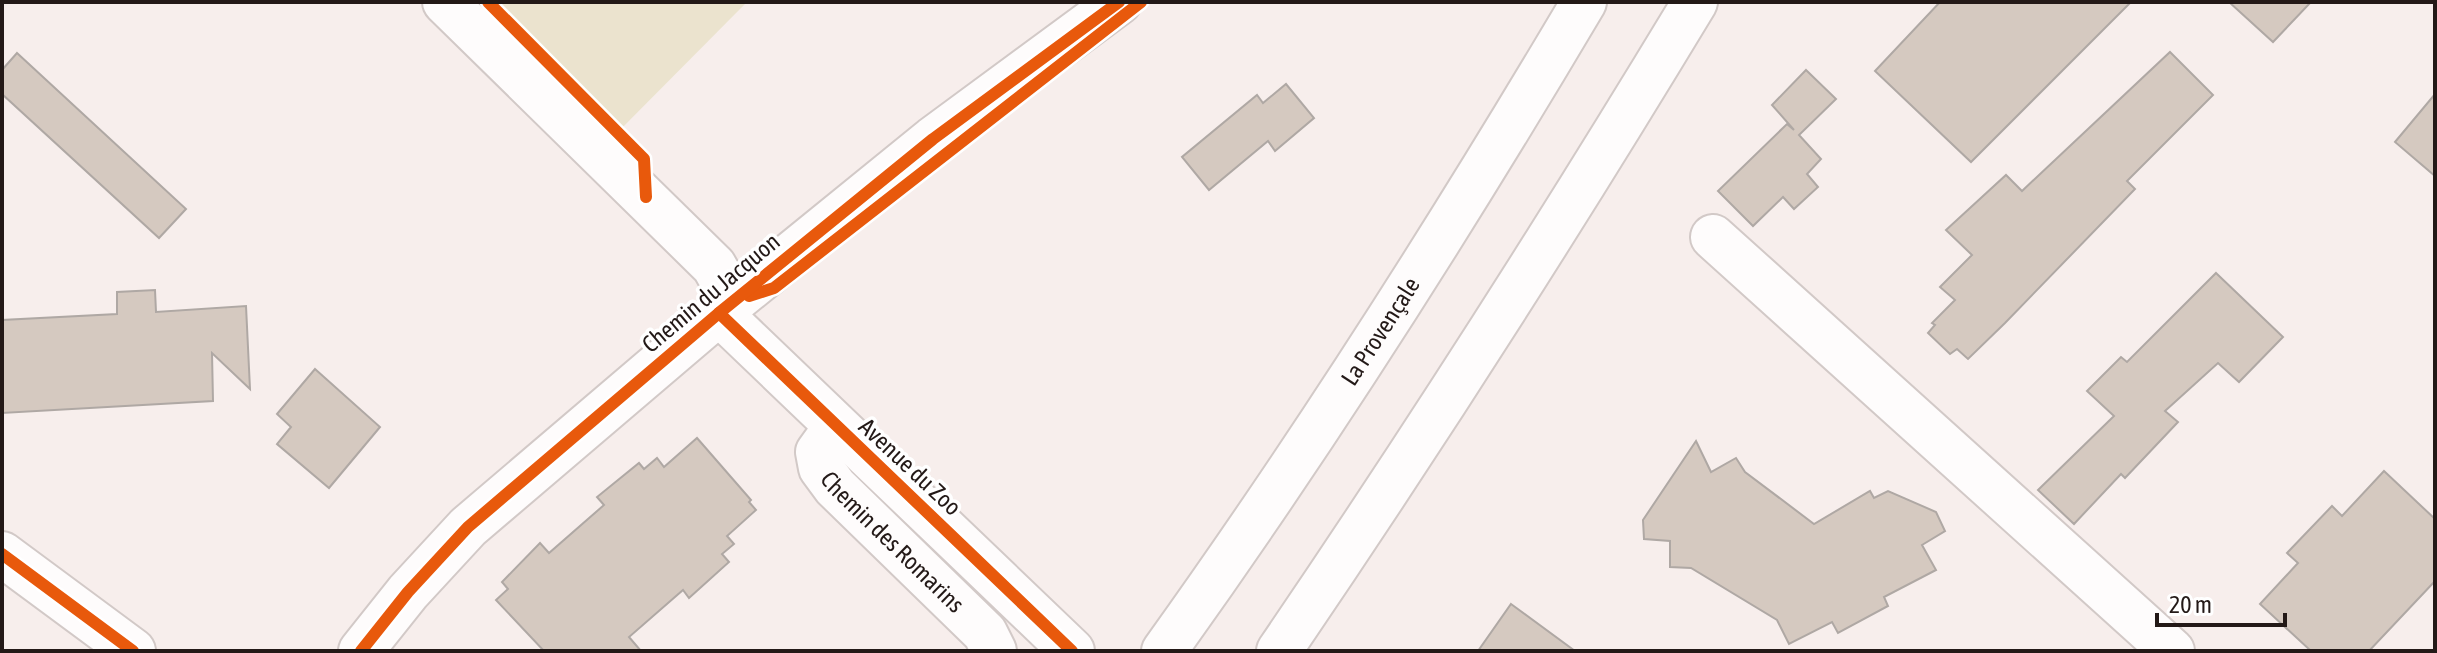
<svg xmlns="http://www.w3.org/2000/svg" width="2437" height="653" font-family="'Asap Condensed',sans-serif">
	<rect width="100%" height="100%" fill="#f7eeec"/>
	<!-- green -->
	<polygon fill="#ebe3ce" points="460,2 747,2 608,142"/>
	<!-- building -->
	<g fill="#d5c9c0" stroke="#afa8a4" stroke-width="2">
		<polygon points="1940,2 2131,2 1971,162 1875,71"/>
		<polygon points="2229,2 2311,2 2273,42"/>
		<polygon points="2170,52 2213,95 2127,181 2135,189 2005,323 1968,359 1957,349 1950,354 1928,333 1935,325 1932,323 1955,300 1940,287 1972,255 1946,230 2006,175 2022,191"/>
		<polygon points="17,53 186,209 159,238 2,94 2,70"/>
		<polygon points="1806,70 1836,99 1799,135 1821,159 1807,174 1818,187 1794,209 1783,197 1753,226 1718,191 1787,124 1794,130 1772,105"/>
		<polygon points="1286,84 1314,118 1275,151 1268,141 1209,190 1182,157 1257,95 1263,103"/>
		<polygon points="2435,94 2435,176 2395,142"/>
		<polygon points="2216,273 2283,337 2239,382 2218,363 2165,411 2178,422 2125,478 2121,474 2074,524 2038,490 2114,416 2087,391 2121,357 2127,362"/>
		<polygon points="155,290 156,312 246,306 250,389 212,353 213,401 2,413 2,320 117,314 117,292"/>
		<polygon points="315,369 380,427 329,488 277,444 291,427 277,414"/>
		<polygon points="697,438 751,500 749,502 756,510 727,536 734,544 722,554 729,562 689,598 683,590 629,637 641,651 544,651 496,600 508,589 502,582 540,543 549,553 604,505 597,497 639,463 644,469 657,458 664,467"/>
		<polygon points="1696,441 1711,472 1736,458 1745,472 1814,524 1870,491 1874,498 1888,491 1936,512 1945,531 1922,545 1936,570 1884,597 1888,606 1838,633 1832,622 1789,644 1777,620 1691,568 1670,567 1670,541 1644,539 1643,520"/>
		<polygon points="2384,471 2435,519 2435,581 2369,651 2311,651 2260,604 2298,563 2287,553 2332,506 2342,516"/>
		<polygon points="1511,604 1575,651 1478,651"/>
	</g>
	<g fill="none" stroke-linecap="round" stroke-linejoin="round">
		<defs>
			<g id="minor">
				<polyline points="445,2 714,266 734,301"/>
				<polyline points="1713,237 2172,651"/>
				<polyline points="719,313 1072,651"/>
				<path id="s1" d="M836,427l-18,25 3,16 14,19 150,146 9,18"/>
				<polyline points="2,554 133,651"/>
				<polyline points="361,651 408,592 468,527 719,313 933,139 1119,2"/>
			</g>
			<g id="highway">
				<path id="s2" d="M1164,651c150,-209 289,-428 420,-649"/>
				<path d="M1279,651c145,-213 283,-429 416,-649"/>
			</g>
		</defs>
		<!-- minor casing -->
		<use href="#minor" stroke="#d2c9c7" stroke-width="48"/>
		<!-- highway casing -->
		<use href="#highway" stroke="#d2c9c7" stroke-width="48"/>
		<!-- minor -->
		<use href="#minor" stroke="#fefcfc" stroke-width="44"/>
		<!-- highway -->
		<use href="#highway" stroke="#fefcfc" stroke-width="44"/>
		<defs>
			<g id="cycleway">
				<polyline points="488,2 644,159 646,197"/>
				<polyline points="749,296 774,288 1141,2"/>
				<polyline points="719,313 1072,651"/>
				<polyline points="2,554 133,651"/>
				<polyline points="361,651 408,592 468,527 719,313 933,139 1119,2"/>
			</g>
		</defs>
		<!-- cycleway casing -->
		<use href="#cycleway" stroke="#fff" stroke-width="17"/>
		<!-- cycleway -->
		<use href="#cycleway" stroke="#e8590c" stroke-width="12"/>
	</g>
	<g text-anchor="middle" stroke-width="7" stroke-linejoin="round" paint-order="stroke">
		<!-- street labels -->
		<g font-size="24" fill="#231917" stroke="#fff">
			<text transform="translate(711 293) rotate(-40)" y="8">Chemin du Jacquon</text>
			<text dy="8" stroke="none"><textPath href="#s2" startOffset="386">La Provençale</textPath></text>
			<text transform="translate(910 467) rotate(43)" y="8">Avenue du Zoo</text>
			<text dy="8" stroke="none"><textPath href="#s1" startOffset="150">Chemin des Romarins</textPath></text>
		</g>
	</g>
	<!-- border -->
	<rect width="2437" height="653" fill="none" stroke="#231917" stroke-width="8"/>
	<!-- scale -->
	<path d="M2157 613v12h128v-12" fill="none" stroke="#231917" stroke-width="4"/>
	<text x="2169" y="613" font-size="24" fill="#231917" stroke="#ffffff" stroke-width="6" paint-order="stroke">20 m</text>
</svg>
